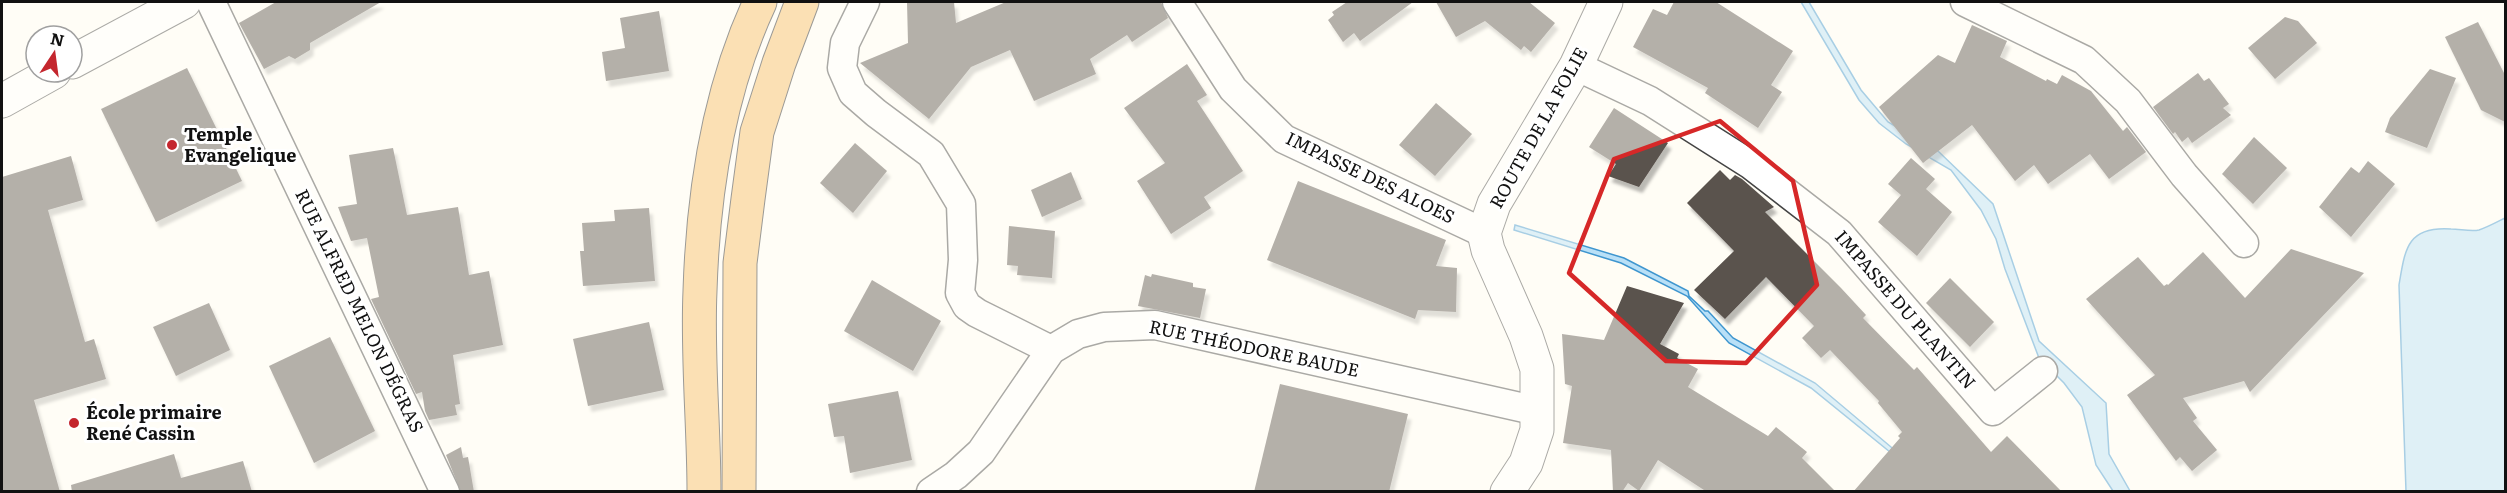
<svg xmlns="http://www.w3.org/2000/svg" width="2507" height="493" font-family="Literata,serif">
	<defs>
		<filter id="shadow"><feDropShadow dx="3.5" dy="6" stdDeviation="1.5" flood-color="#0004"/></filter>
	</defs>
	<rect width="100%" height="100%" fill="#fffdf5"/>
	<!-- water -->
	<g fill="#b9e0f7" stroke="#3f96cf" stroke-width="1.5">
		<polygon points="1801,2 1809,2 1861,90 1888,122 1938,151 1993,204 2039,341 2106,403 2109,454 2130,491 2113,491 2096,465 2082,407 2064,383 2039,358 2005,269 1996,239 1981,210 1951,170 1906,144 1879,123 1859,100"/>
		<path d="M2505,218v273h-99l-7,-206c6,-36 8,-59 52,-56 9,0 20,3 28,1 9,-3 18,-8 26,-12z"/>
		<polygon points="1515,225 1624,258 1688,291 1689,296 1705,311 1708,311 1733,338 1815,383 1891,447 1938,491 1811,388 1729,343 1687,296 1621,263 1514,230"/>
	</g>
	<!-- building -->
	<g fill="#5a524d" filter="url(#shadow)">
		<polygon points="276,2 381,2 310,43 310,50 295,59 289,56 264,69 239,23"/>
		<polygon points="907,2 954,2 956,23 1006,2 1161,2 1168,18 1132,42 1127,35 1090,59 1096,74 1034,101 1010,50 971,67 929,119 860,63 908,43"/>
		<polygon points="1347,2 1413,2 1360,41 1354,33 1343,42 1328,20 1334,15 1332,12"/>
		<polygon points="1436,2 1529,2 1555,23 1531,52 1524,46 1521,50 1485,21 1456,37"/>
		<polygon points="1674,2 1716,2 1793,51 1771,85 1782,92 1758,128 1705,93 1708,88 1633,47 1653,9 1667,15"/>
		<polygon points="659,11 669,71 606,81 602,52 625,48 620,18"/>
		<polygon points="2285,17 2298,21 2317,43 2275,79 2248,48"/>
		<polygon points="2478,22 2505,75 2505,122 2481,110 2445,37"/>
		<polygon points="1972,25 2007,41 2000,57 2046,81 2047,79 2057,84 2062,75 2091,91 2123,131 2127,127 2146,152 2109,179 2090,154 2048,184 2034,165 2015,181 1972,125 1923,163 1879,107 1938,55 1955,63"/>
		<polygon points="1187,64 1207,95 1197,101 1243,171 1204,197 1211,208 1171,234 1137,181 1165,163 1124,108"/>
		<polygon points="187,68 242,181 156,222 101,109"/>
		<polygon points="2430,69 2456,78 2427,148 2385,132 2390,118"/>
		<polygon points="2198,73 2204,81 2209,78 2229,104 2223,108 2231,115 2192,143 2188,137 2182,142 2175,132 2173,134 2153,107"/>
		<polygon points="1436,103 1472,134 1435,176 1399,145"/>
		<polygon points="1614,108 1668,143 1639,187 1608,176 1616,164 1589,147"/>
		<polygon points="2254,137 2287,168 2253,204 2222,174"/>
		<polygon points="855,143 887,171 853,213 820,183"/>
		<polygon points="393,148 407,215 458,207 469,275 489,271 503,345 453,355 460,404 455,405 457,415 429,420 425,411 422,392 416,394 371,299 379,297 367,238 351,241 338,207 357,204 349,155"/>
		<polygon points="71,156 83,200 48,210 85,342 94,339 106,379 34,400 60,492 2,492 2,177"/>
		<polygon points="1911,158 1935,179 1926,189 1952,212 1917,256 1878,222 1901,195 1888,184"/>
		<polygon points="2368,161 2395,184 2351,237 2319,207 2351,167 2359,173"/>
		<polygon points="1720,170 1730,180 1735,175 1742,179 1774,207 1765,212 1841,288 1866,315 1863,318 1914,370 1917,367 1991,452 2007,436 2062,492 1853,492 1900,438 1898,436 1902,432 1878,403 1879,401 1830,350 1821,358 1802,338 1814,326 1766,277 1725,319 1694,290 1734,251 1687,203"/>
		<polygon points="1071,172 1082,199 1042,217 1031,190"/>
		<polygon points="1298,181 1446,240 1436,266 1457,268 1456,312 1418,310 1415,319 1267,260"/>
		<polygon points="649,208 655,281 583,286 580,251 584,251 582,223 615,221 614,210"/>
		<polygon points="1009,226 1055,231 1052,278 1017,275 1018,266 1007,265"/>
		<polygon points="2291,249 2364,273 2250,392 2244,381 2183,398 2197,418 2193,421 2217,450 2192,471 2180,457 2176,461 2127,395 2155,375 2086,299 2138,257 2164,286 2167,284 2168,285 2203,252 2245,298"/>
		<polygon points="1152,274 1193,283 1193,287 1206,289 1200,318 1138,306 1145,275 1151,277"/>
		<polygon points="1950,278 1994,322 1970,347 1926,303"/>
		<polygon points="872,280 941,321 913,371 844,331"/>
		<polygon points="1627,286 1684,303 1660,344 1679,354 1677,358 1698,369 1688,387 1768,436 1776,427 1807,452 1802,458 1836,492 1707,492 1658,460 1639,491 1628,483 1622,492 1613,492 1611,450 1563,443 1572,386 1565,384 1562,334 1604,340"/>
		<polygon points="209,303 230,350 176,376 153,327"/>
		<polygon points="649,322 664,390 588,406 573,339"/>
		<polygon points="330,337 375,431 314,463 269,366"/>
		<polygon points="1280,384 1408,414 1389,492 1254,492"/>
		<polygon points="898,391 912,460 850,473 844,436 834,437 828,404"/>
		<polygon points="461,447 463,458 468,457 474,492 461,492 446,455"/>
		<polygon points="174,454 181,478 243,461 252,492 72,492 71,485"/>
	</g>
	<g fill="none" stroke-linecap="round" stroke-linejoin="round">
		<defs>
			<g id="minor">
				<polyline points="211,2 445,492"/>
				<polyline points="865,2 845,43 842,68 853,93 876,113 931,154 961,204 963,260 960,293 967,306 977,313 1051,350"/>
				<polyline points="1177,2 1233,89 1284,139 1484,233"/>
				<polyline points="1965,2 2084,60 2128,101 2184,175 2244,243"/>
				<polyline points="1576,66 1650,101 1751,165 1839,233 1993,411 2043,371"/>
				<polyline points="931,492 956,475 981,452 1051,350 1078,334 1104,327 1155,325 1538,411"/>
			</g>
			<g id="tertiary">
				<polyline points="72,62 184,2"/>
				<polyline points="2,101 54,72"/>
				<polyline points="1507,492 1526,463 1537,430 1537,369 1526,336 1488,250 1484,233 1494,204 1576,66 1606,2"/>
			</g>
			<g id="trunk">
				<path d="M704,492c0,-67 -7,-135 -4,-201 3,-98 19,-201 60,-289"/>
				<polyline points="739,492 740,263 748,199 757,132 779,63 802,2"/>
			</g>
		</defs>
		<!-- minor casing -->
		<use href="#minor" stroke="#444" stroke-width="31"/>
		<!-- tertiary casing -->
		<use href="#tertiary" stroke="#444" stroke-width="35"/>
		<!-- trunk casing -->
		<use href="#trunk" stroke="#222" stroke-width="35"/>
		<!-- minor -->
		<use href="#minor" stroke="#fff" stroke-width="28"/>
		<!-- tertiary -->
		<use href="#tertiary" stroke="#fff" stroke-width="33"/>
		<!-- trunk -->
		<use href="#trunk" stroke="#f7bc64" stroke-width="33"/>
	</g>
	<!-- marked area -->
	<path d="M0 0H2507V493H0ZM1720,121l73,60 24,104 -71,78 -80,-2 -97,-88 45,-114z" fill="#fffdf5" fill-opacity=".55" fill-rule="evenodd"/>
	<path fill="none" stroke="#d62828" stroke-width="4.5" stroke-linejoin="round" d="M1720,121l73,60 24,104 -71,78 -80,-2 -97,-88 45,-114z"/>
	<!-- markers -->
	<g fill="#c4262e" stroke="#fff" stroke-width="2">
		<circle cx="172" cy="145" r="6"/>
		<circle cx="74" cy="423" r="6"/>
	</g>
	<g text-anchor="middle" stroke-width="6" stroke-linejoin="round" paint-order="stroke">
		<!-- street labels -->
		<g font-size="18" fill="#111" stroke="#fff">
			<text transform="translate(1539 128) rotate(-61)" y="6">ROUTE DE LA FOLIE</text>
			<text transform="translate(1370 178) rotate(26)" y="6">IMPASSE DES ALOES</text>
			<text transform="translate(1905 310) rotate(49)" y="6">IMPASSE DU PLANTIN</text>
			<text transform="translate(359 311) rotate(64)" y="6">RUE ALFRED MELON DÉGRAS</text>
			<text transform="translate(1254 349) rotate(12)" y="6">RUE THÉODORE BAUDE</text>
		</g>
		<!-- poi labels -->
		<g font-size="18" font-weight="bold" fill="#111" stroke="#fff" text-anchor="start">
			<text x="184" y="141">Temple<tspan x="184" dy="21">Evangelique</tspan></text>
			<text x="86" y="419">École primaire<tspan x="86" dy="21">René Cassin</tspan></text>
		</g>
	</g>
	<!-- border -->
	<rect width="2507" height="493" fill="none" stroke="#111111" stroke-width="6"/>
	<!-- north arrow -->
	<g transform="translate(54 54) rotate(13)"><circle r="28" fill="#ffffff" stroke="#a0a0a0" stroke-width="1.5"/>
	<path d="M0-4.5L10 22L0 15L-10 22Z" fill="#c4262e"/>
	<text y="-9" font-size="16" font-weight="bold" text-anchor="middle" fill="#111111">N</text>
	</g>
</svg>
